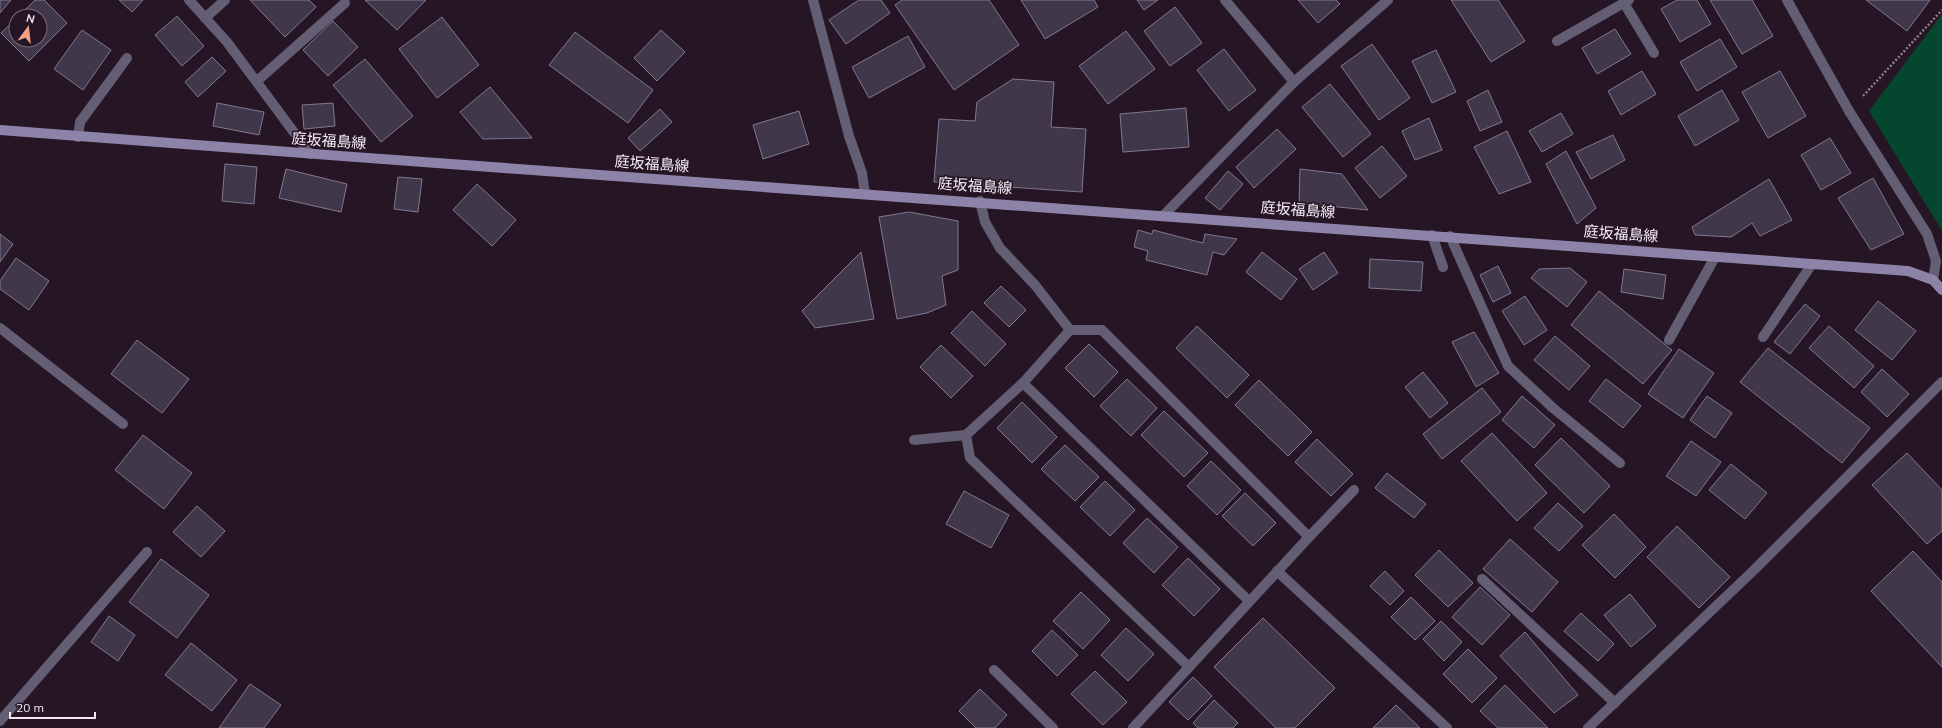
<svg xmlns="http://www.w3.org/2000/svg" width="1942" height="728" font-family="Mulish,'Noto Sans JP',sans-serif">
	<rect width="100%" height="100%" fill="#261625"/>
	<!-- green -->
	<polygon fill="#05462e" points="1942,14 1942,231 1869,111"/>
	<!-- building -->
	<g fill="#40374b" stroke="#82788f">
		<polygon points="0,0 11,0 0,13"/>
		<polygon points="35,0 44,0 67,23 29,61 1,33 16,19 16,40 40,40 40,16 19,16"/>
		<polygon points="119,0 143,0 132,12"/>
		<polygon points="250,0 309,0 316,7 285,37"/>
		<polygon points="365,0 426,0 397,30"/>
		<polygon points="859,0 881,0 890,13 846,44 829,20"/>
		<polygon points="902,0 989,0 1019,45 954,90 895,5"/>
		<polygon points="1021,0 1094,0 1098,7 1045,39"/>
		<polygon points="1137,0 1158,0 1144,10"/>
		<polygon points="1298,0 1336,0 1340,4 1318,23"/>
		<polygon points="1451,0 1498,0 1525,41 1491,62"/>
		<polygon points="1677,0 1697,0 1711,24 1680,42 1661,9"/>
		<polygon points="1710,0 1752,0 1773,36 1742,54"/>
		<polygon points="1866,0 1930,0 1907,31"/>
		<polygon points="1175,7 1202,43 1170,66 1144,31"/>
		<polygon points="177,16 204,46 182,66 155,35"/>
		<polygon points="442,17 479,65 437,98 399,49"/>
		<polygon points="333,21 358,47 328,76 303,50"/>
		<polygon points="1615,29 1631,54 1597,74 1582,48"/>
		<polygon points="82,30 111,50 83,90 54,69"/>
		<polygon points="661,30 685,52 657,81 634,58"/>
		<polygon points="1126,31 1155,69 1108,104 1079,66"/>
		<polygon points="575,32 653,90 628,123 549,65"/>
		<polygon points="908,36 925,67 869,98 852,67"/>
		<polygon points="1720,39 1737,67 1697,91 1680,62"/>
		<polygon points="1372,44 1410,98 1379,120 1341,66"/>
		<polygon points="1224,49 1256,90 1229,111 1197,70"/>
		<polygon points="1436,50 1456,92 1432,103 1412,61"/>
		<polygon points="212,57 226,71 198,97 185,82"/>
		<polygon points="365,59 413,116 381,142 333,85"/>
		<polygon points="1642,71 1656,94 1621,115 1608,91"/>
		<polygon points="1780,71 1806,116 1768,138 1742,92"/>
		<polygon points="1013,79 1054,82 1051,127 1086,129 1082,192 934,182 939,119 975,121 977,102"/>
		<polygon points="1330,84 1371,134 1343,157 1302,107"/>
		<polygon points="490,87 532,138 483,139 460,112"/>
		<polygon points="1488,90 1502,122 1480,131 1467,101"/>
		<polygon points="1722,90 1739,120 1695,146 1678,116"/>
		<polygon points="217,103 264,112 259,135 213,126"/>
		<polygon points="333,103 335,126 304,129 302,105"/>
		<polygon points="1186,108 1189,147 1123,152 1120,114"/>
		<polygon points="660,109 672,122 640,151 628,138"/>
		<polygon points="799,111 809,144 763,159 753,125"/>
		<polygon points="1561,113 1573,134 1542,152 1529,131"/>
		<polygon points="1429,118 1442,150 1415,160 1402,131"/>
		<polygon points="1277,129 1296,149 1254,188 1236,167"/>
		<polygon points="1507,131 1531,182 1499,194 1474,147"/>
		<polygon points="1613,135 1625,160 1591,179 1576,152"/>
		<polygon points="1830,138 1851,173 1821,190 1801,155"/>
		<polygon points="1382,146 1407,176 1380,198 1355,168"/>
		<polygon points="1566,151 1596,208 1577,224 1546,164"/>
		<polygon points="225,164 257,167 254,204 222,201"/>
		<polygon points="286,169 347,184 341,212 279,198"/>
		<polygon points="1300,169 1342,174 1368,210 1299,203"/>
		<polygon points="1228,171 1243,184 1220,210 1205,198"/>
		<polygon points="398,177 422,179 418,212 394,209"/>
		<polygon points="1873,178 1904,234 1871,250 1838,198"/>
		<polygon points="1769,179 1792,220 1760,236 1752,223 1731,237 1695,235 1692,227"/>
		<polygon points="477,184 516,220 492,246 453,210"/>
		<polygon points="909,212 958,221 958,270 942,276 946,305 927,313 897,319 879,217"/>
		<polygon points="1138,230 1152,234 1153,230 1203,243 1205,234 1237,239 1224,255 1213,252 1207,275 1146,260 1148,251 1134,247"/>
		<polygon points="0,234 13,244 0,262"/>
		<polygon points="861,252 874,319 815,328 802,311"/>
		<polygon points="1262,252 1297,279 1281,300 1246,272"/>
		<polygon points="1324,252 1338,273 1313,290 1299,269"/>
		<polygon points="16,258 49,281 29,310 0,289 0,281"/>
		<polygon points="1370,259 1423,262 1421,291 1369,288"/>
		<polygon points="1498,266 1511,293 1493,302 1480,275"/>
		<polygon points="1570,268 1587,282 1567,307 1531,278 1539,269"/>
		<polygon points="1624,269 1666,275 1663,299 1621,292"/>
		<polygon points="1001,286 1026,310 1009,327 984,303"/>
		<polygon points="1599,291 1672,350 1643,384 1571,325"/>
		<polygon points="1525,296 1547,330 1524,345 1502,311"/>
		<polygon points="1878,301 1916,331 1892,360 1855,330"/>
		<polygon points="1805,304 1820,316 1790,354 1774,342"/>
		<polygon points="972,311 1006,344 985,366 951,333"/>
		<polygon points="1197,326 1249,375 1227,398 1176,348"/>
		<polygon points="1829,326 1874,366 1854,388 1809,348"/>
		<polygon points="1474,332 1499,373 1476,387 1452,342"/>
		<polygon points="1555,336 1590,366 1569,390 1534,360"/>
		<polygon points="137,340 189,379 162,413 111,374"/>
		<polygon points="1089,344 1118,372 1094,397 1065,368"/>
		<polygon points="941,345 973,376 951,398 920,367"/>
		<polygon points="1768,348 1870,428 1842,463 1740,382"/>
		<polygon points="1679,349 1714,373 1683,418 1648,394"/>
		<polygon points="1882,369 1909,394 1887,417 1861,392"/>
		<polygon points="1423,372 1448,403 1430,418 1405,387"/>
		<polygon points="1127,379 1157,408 1131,436 1100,406"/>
		<polygon points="1606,379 1641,406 1623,428 1589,401"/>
		<polygon points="1259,380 1312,432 1288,456 1235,405"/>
		<polygon points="1482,388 1501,412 1442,459 1423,434"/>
		<polygon points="1522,396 1555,425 1534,448 1502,420"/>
		<polygon points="1707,396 1732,413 1715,438 1690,420"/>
		<polygon points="1022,402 1057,437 1032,463 997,428"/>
		<polygon points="1164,411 1208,453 1184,477 1141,435"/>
		<polygon points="1492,433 1547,493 1517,521 1461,461"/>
		<polygon points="143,435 192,473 164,509 115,470"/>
		<polygon points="1561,438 1610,486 1584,513 1535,465"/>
		<polygon points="1317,439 1353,474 1331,496 1295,462"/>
		<polygon points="1691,441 1721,462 1696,496 1666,476"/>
		<polygon points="1065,445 1099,477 1075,501 1041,469"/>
		<polygon points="1907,453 1942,490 1942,531 1927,544 1872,485"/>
		<polygon points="1211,461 1241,490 1217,515 1187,486"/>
		<polygon points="1731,464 1767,493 1745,519 1709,490"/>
		<polygon points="1387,473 1426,504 1414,518 1375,488"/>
		<polygon points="1105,481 1135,510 1110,536 1080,507"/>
		<polygon points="964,491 1009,515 991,548 946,524"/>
		<polygon points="1245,493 1276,523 1253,546 1222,516"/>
		<polygon points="1558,503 1583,526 1559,551 1534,528"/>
		<polygon points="197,506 225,531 201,557 173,532"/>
		<polygon points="1614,514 1646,547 1615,578 1582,545"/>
		<polygon points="1147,518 1178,547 1154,573 1123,543"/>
		<polygon points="1677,526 1730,577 1699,608 1647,557"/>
		<polygon points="1510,539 1558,582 1532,612 1483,569"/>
		<polygon points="1439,550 1473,583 1448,607 1415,575"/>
		<polygon points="1913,551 1942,582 1942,667 1871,591"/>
		<polygon points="1188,558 1220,589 1194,616 1162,585"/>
		<polygon points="161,559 209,595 177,638 129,602"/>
		<polygon points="1385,571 1404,591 1390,605 1370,586"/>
		<polygon points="1480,587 1510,615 1482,645 1452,617"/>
		<polygon points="1081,592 1110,620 1083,649 1053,621"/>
		<polygon points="1630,594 1656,626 1631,647 1604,615"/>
		<polygon points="1411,597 1435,621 1415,640 1391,617"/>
		<polygon points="1581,613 1614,644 1598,661 1564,631"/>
		<polygon points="109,616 135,635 118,661 91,642"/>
		<polygon points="1263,618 1335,688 1295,728 1276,728 1214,667"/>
		<polygon points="1441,621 1462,642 1444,661 1423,639"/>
		<polygon points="1126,628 1154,654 1128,681 1101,655"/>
		<polygon points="1052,630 1078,655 1057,676 1032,651"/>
		<polygon points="1525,632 1578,695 1554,713 1500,656"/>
		<polygon points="191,643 237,680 212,711 165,675"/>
		<polygon points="1468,649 1497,678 1472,703 1443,674"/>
		<polygon points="1095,671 1127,702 1103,725 1071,694"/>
		<polygon points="1193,677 1212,696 1188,720 1169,702"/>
		<polygon points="250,684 281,705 264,728 219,728"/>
		<polygon points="1505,685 1548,728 1498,728 1480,711"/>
		<polygon points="980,689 1007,715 995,728 976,728 959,711"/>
		<polygon points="1214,700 1238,723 1233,728 1198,728 1193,723"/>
		<polygon points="1396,705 1420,728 1373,728"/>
	</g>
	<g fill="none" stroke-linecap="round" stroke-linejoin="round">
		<!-- path -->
		<polyline stroke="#8c7e8b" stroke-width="2.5" stroke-dasharray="2 2" stroke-linecap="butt" points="1863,96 1942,10"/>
		<!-- street -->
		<g stroke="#645e75" stroke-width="10">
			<polyline points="189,0 227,42 310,154"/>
			<polyline points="813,0 849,136 862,173 865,194"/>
			<polyline points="1225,0 1294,82"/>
			<polyline points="1787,0 1849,111 1927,234 1936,261 1933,280"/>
			<polyline points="1624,3 1654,53"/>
			<polyline points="205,18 225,0"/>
			<polyline points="1557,41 1629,0"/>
			<polyline points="257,81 345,3"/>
			<polyline points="78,137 80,122 127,58"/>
			<polyline points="980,201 985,222 1000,248 1035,285 1070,330 1102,330 1309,537 1133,728"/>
			<polyline points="1164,215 1294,82 1388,0"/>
			<polyline points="1432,235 1443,267"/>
			<polyline points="1450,236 1508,366 1553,408 1620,463"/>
			<polyline points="0,328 123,424"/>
			<polyline points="1070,330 1023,383 966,435 970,458 1189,667"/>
			<polyline points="1763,337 1812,264"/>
			<polyline points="1669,340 1715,257"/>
			<polyline points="1023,383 1249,601"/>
			<polyline points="914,440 966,435"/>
			<polyline points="1309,537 1354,490"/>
			<polyline points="1277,571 1447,728"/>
			<polyline points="1482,579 1615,703"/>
			<polyline points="994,670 1053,728"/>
			<polyline points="0,721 147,552"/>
			<polyline points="1588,728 1754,570 1942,382"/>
		</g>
		<!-- secondary -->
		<path stroke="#8d83a8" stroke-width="10" d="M0,130c636,50 1273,90 1908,141l25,9 9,10"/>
	</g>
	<g text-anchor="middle" stroke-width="3.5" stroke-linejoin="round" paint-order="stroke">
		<!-- street labels -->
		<g font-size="15" fill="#f4e8f3" stroke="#261625">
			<text transform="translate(329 141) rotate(4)" y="5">庭坂福島線</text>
			<text transform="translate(652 164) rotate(4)" y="5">庭坂福島線</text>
			<text transform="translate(975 186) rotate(4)" y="5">庭坂福島線</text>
			<text transform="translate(1298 210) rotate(4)" y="5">庭坂福島線</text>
			<text transform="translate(1621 234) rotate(4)" y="5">庭坂福島線</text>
		</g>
	</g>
	<!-- north arrow -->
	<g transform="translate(28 28) rotate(15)"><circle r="19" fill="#261625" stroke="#786a77"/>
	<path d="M0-3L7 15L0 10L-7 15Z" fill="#f39f84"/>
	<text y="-6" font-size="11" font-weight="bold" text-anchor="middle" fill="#f4e8f3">N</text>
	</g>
	<!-- scale -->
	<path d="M10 712v6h85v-6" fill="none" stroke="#f4e8f3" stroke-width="2"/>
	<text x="16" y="712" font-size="12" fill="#f4e8f3" stroke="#261625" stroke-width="3" paint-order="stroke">20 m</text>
</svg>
